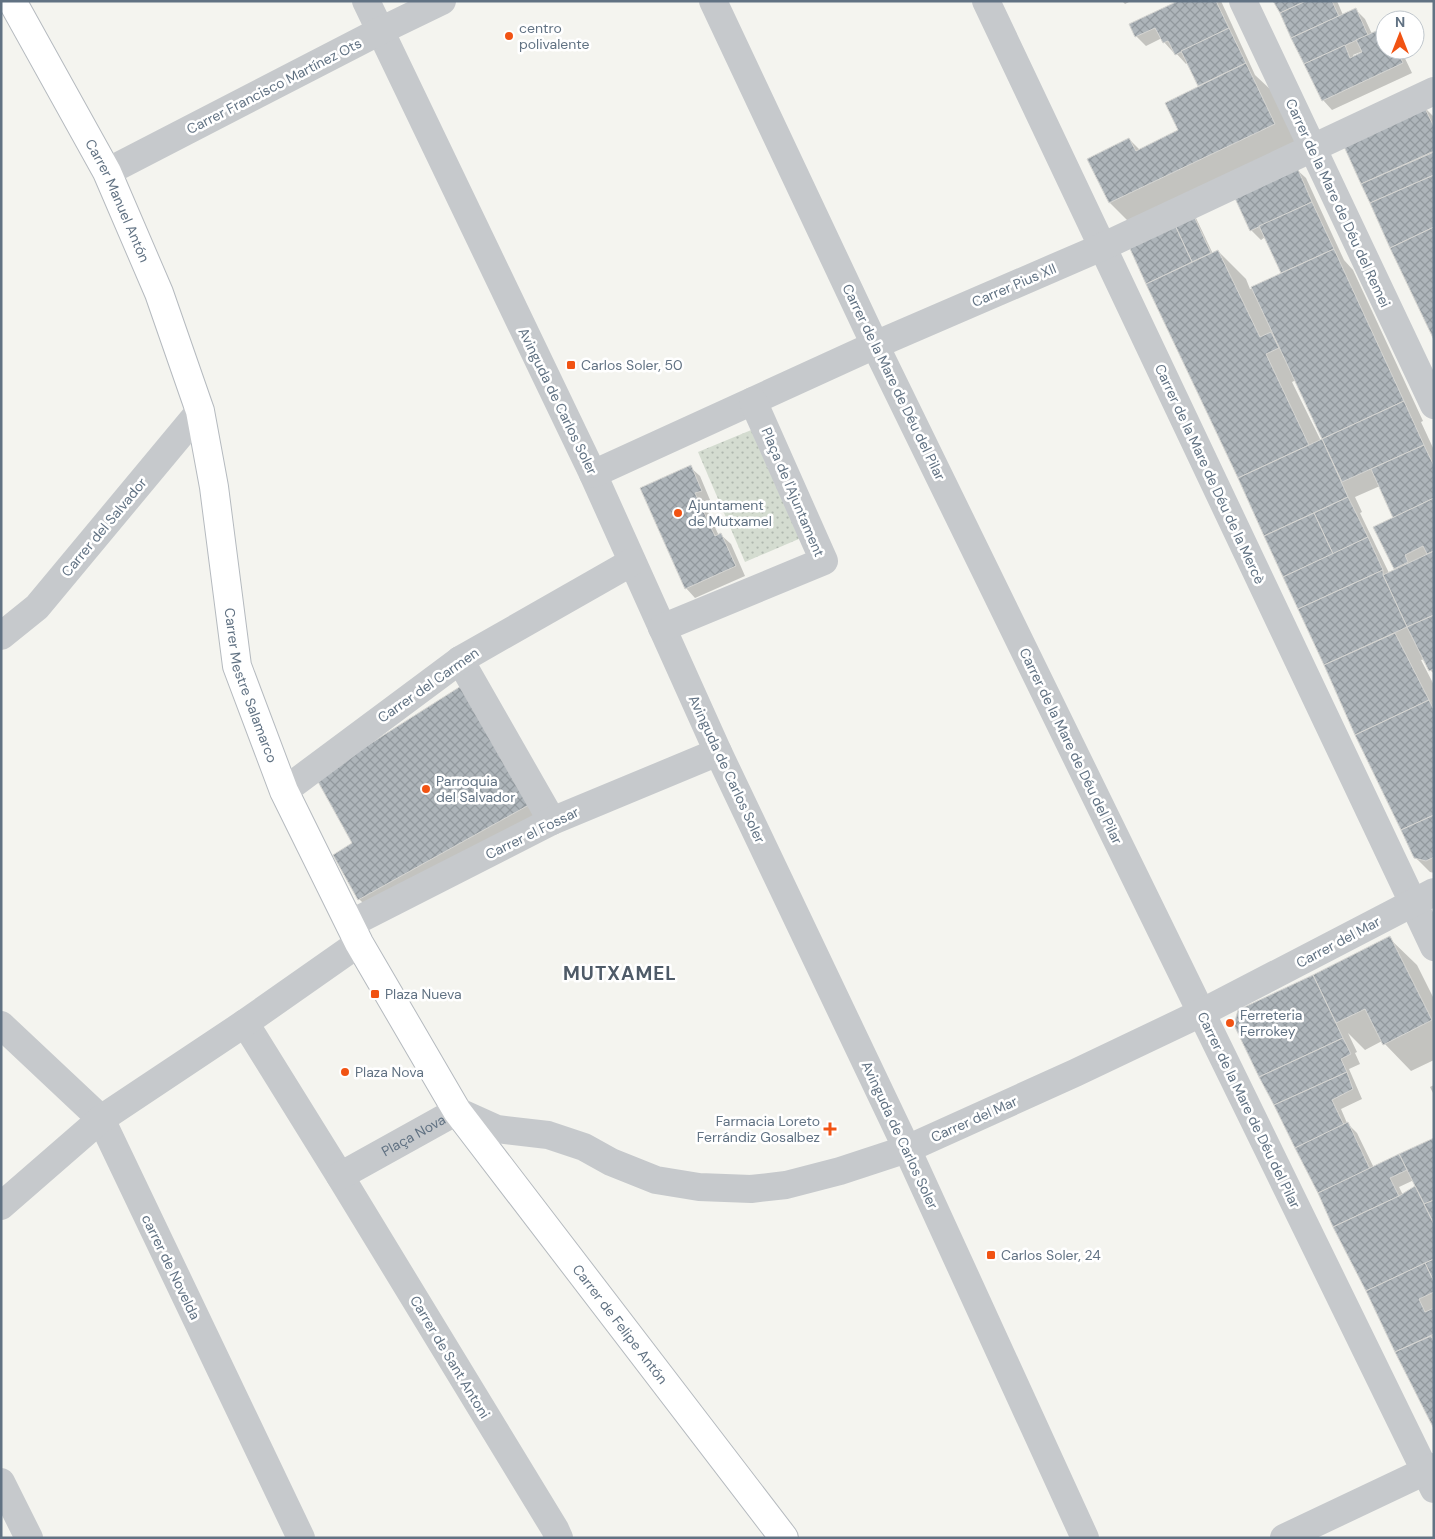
<svg xmlns="http://www.w3.org/2000/svg" width="1435" height="1539" font-family="'DM Sans',sans-serif">
	<defs>
		<pattern id="grass-dots" width="8" height="8" patternUnits="userSpaceOnUse" patternTransform="scale(1.25)"><rect width="8" height="8" fill="#d4dcd0"/><path d="M2 2h.1M6 6h.1" fill="none" stroke="#afb7ae" stroke-width="1.8" stroke-linecap="round"/></pattern>
		<pattern id="building-cross-hatch" width="8" height="8" patternUnits="userSpaceOnUse" patternTransform="scale(1.25)"><rect width="8" height="8" fill="#aeb5ba"/><path d="M0 0l8 8M0 8l8-8" fill="none" stroke="#91989d"/></pattern>
	</defs>
	<rect width="100%" height="100%" fill="#f4f4ef"/>
	<!-- grass -->
	<polygon fill="url(#grass-dots)" points="768,423 815,532 745,562 698,452"/>
	<!-- shadow -->
	<g fill="#0003" fill-rule="evenodd">
		<polygon points="1122,1 1131,1 1125,4"/>
		<polygon points="1175,1 1221,1 1255,75 1273,92 1302,152 1137,230 1110,203 1089,159 1129,139 1140,150 1180,131 1201,87 1188,62 1186,64 1175,52 1173,52 1164,42 1162,38 1146,46 1136,36 1131,25 1176,4"/>
		<path d="M1274,1h63l6,14 12,-6 10,10 7,15 13,-6v22h16l11,23 -80,37 -9,-10zM1363,51l1,2 -10,4 -1,-2z"/>
		<polygon points="1424,107 1434,117 1434,337 1391,248 1344,143"/>
		<path d="M1296,169l10,9 38,82 9,10 70,151 -2,1 13,28v224l-4,-4 -5,-11 -4,1 13,25v188l-4,-1 -15,-15 -59,-122 -90,-200 -138,-292 64,-29 4,4 17,36 5,-3 28,28 4,10 33,-15 -18,-37 -4,3 -10,-10zM1296,380l28,60 -3,1 -29,-59zM1380,486l15,32v50l1,2 -7,3 -29,-60 2,-1 -7,-15z"/>
		<polygon points="690,467 700,476 710,500 704,503 719,536 721,535 731,544 745,576 695,598 686,588"/>
		<polygon points="468,683 554,820 378,918 359,899 354,843"/>
		<path d="M1389,938l28,27 17,34v61l-23,11 -29,-30 -17,9 -17,-17 9,19 -2,1 5,11 -11,5 13,30 -21,10 6,14 10,10 17,35 60,-29v287l-174,-349 53,-101zM1414,1180l3,7 -14,8 -4,-8z"/>
		<polygon points="1434,1085 1434,1095 1430,1087"/>
	</g>
	<!-- building -->
	<g fill="url(#building-cross-hatch)" stroke="#d5d5d2">
		<polygon points="1178,1 1216,1 1229,28 1175,55 1168,41 1163,43 1155,28 1135,37 1129,24"/>
		<polygon points="1273,1 1306,1 1280,13"/>
		<polygon points="1306,1 1332,1 1339,16 1291,38 1280,13"/>
		<polygon points="1356,8 1368,35 1304,64 1291,38"/>
		<polygon points="1385,27 1385,50 1397,50 1403,63 1322,101 1304,64 1345,45 1350,58 1362,52 1356,40"/>
		<polygon points="1229,28 1246,63 1198,86 1181,51"/>
		<polygon points="1246,63 1275,124 1109,203 1087,159 1129,138 1136,151 1178,130 1165,103"/>
		<polygon points="1424,106 1434,127 1434,151 1361,184 1342,142"/>
		<polygon points="1434,152 1434,175 1370,203 1361,184"/>
		<polygon points="1297,167 1312,202 1250,231 1234,196"/>
		<polygon points="1434,175 1434,227 1390,248 1370,203"/>
		<polygon points="1312,202 1334,249 1281,273 1259,226"/>
		<polygon points="1192,212 1211,253 1192,262 1173,221"/>
		<polygon points="1173,221 1192,262 1146,284 1127,242"/>
		<polygon points="1434,227 1434,340 1390,248"/>
		<polygon points="1334,249 1404,401 1322,439 1251,287"/>
		<polygon points="1218,250 1260,337 1271,332 1279,348 1266,354 1309,445 1238,478 1146,284"/>
		<polygon points="1404,401 1424,445 1342,482 1322,439"/>
		<polygon points="1322,439 1348,497 1264,536 1238,478"/>
		<polygon points="1424,445 1434,466 1434,498 1393,518 1371,469"/>
		<polygon points="691,465 702,491 695,493 715,536 721,533 736,566 685,589 640,488"/>
		<polygon points="1348,497 1368,537 1333,554 1314,513"/>
		<polygon points="1434,498 1434,551 1427,554 1423,546 1405,555 1408,562 1394,569 1373,527"/>
		<polygon points="1314,513 1333,554 1283,577 1264,536"/>
		<polygon points="1368,537 1383,570 1298,609 1283,577"/>
		<polygon points="1434,551 1434,615 1407,627 1383,575"/>
		<polygon points="1383,570 1383,575 1407,627 1324,665 1298,609"/>
		<polygon points="1434,615 1434,669 1429,671 1407,627"/>
		<polygon points="1395,633 1429,700 1355,735 1324,665"/>
		<polygon points="469,681 536,801 358,900 333,855 352,843 316,778"/>
		<polygon points="1429,700 1434,710 1434,815 1401,830 1355,735"/>
		<polygon points="1434,815 1434,857 1426,861 1414,858 1401,830"/>
		<polygon points="1390,936 1432,1020 1383,1045 1365,1009 1336,1023 1313,975"/>
		<polygon points="1313,975 1343,1038 1259,1077 1234,1025 1238,1010"/>
		<polygon points="1343,1038 1351,1054 1341,1059 1347,1072 1274,1105 1259,1077"/>
		<polygon points="1347,1072 1353,1089 1332,1100 1344,1125 1295,1148 1274,1105"/>
		<polygon points="1348,1122 1370,1169 1318,1193 1295,1148"/>
		<polygon points="1434,1138 1434,1200 1424,1204 1399,1154"/>
		<polygon points="1399,1154 1407,1170 1390,1178 1399,1196 1333,1227 1318,1193"/>
		<polygon points="1415,1186 1434,1224 1434,1259 1366,1291 1333,1227 1399,1196"/>
		<polygon points="1434,1200 1434,1224 1424,1204"/>
		<polygon points="1434,1259 1434,1282 1425,1263"/>
		<polygon points="1425,1263 1434,1282 1434,1292 1419,1299 1425,1312 1434,1308 1434,1334 1395,1352 1366,1291"/>
		<polygon points="1431,1336 1434,1342 1434,1429 1395,1352"/>
	</g>
	<g fill="none" stroke-linecap="round" stroke-linejoin="round">
		<defs>
			<g id="secondary">
				<path id="s2" d="M12,1l95,171 52,121 41,118 14,76 23,179 47,125 75,152 98,168 327,427"/>
			</g>
		</defs>
		<!-- secondary casing -->
		<use href="#secondary" stroke="#b5babf" stroke-width="30"/>
		<!-- street -->
		<g stroke="#c6c9cc" stroke-width="28">
			<polyline points="366,1 593,474 718,752 907,1149 1085,1538"/>
			<polyline points="713,1 875,345 1434,1489"/>
			<polyline points="986,1 1434,947"/>
			<polyline points="1243,1 1434,405"/>
			<polyline points="107,172 380,31 442,1"/>
			<polyline points="593,474 875,345 1102,247 1434,91"/>
			<polyline points="662,628 824,561 753,401"/>
			<polyline points="1,636 37,607 200,411"/>
			<polyline points="460,660 552,821"/>
			<polyline points="284,791 460,660 632,562"/>
			<polyline points="350,924 552,821 718,752"/>
			<polyline points="245,1023 340,1176 555,1529 559,1538"/>
			<polyline points="1,1025 101,1119 301,1538"/>
			<path id="s1" d="M340,1176l117,-65 40,18 51,6 36,12 27,15 45,18 43,7 52,2 35,-4 54,-14 67,-22 168,-76 126,-60 233,-121"/>
			<polyline points="1,1206 101,1119 245,1023 359,943"/>
			<polyline points="1,1482 29,1538"/>
			<polyline points="1284,1538 1434,1467"/>
		</g>
		<!-- secondary -->
		<use href="#secondary" stroke="#fff" stroke-width="28"/>
	</g>
	<!-- markers -->
	<g fill="#f15313" stroke="#fff" stroke-width="2">
		<circle cx="509" cy="36" r="5"/>
		<rect x="566" y="360" width="10" height="10" rx="2.5"/>
		<circle cx="678" cy="513" r="5"/>
		<circle cx="426" cy="789" r="5"/>
		<rect x="370" y="989" width="10" height="10" rx="2.5"/>
		<circle cx="1230" cy="1023" r="5"/>
		<circle cx="345" cy="1072" r="5"/>
		<path d="M827.5 1121.5h5v5h5v5h-5v5h-5v-5h-5v-5h5z"/>
		<rect x="986" y="1250" width="10" height="10" rx="2.5"/>
	</g>
	<g text-anchor="middle" stroke-width="5" stroke-linejoin="round" paint-order="stroke">
		<!-- poi labels -->
		<g font-size="14" fill="#617283" stroke="#fff" text-anchor="start">
			<text x="519" y="33">centro<tspan x="519" dy="16">polivalente</tspan></text>
			<text x="581" y="370">Carlos Soler, 50</text>
			<text x="688" y="510">Ajuntament<tspan x="688" dy="16">de Mutxamel</tspan></text>
			<text x="436" y="786">Parroquia<tspan x="436" dy="16">del Salvador</tspan></text>
			<text x="385" y="999">Plaza Nueva</text>
			<text x="1240" y="1020">Ferreteria<tspan x="1240" dy="16">Ferrokey</tspan></text>
			<text x="355" y="1077">Plaza Nova</text>
			<text x="820" y="1126" text-anchor="end">Farmacia Loreto<tspan x="820" dy="16">Ferrándiz Gosalbez</tspan></text>
			<text x="1001" y="1260">Carlos Soler, 24</text>
		</g>
		<!-- street labels -->
		<g font-size="14" fill="#617283" stroke="#fff">
			<text transform="translate(274 86) rotate(-27)" y="5">Carrer Francisco Martínez Ots</text>
			<text dy="5" stroke="none"><textPath href="#s2" startOffset="226">Carrer Manuel Antón</textPath></text>
			<text transform="translate(1338 203) rotate(65)" y="5">Carrer de la Mare de Déu del Remei</text>
			<text transform="translate(1014 285) rotate(-23)" y="5">Carrer Pius XII</text>
			<text transform="translate(894 382) rotate(64)" y="5">Carrer de la Mare de Déu del Pilar</text>
			<text transform="translate(558 401) rotate(64)" y="5">Avinguda de Carlos Soler</text>
			<text transform="translate(1210 474) rotate(65)" y="5">Carrer de la Mare de Déu de la Mercè</text>
			<text transform="translate(793 492) rotate(67)" y="5">Plaça de l'Ajuntament</text>
			<text transform="translate(104 527) rotate(-50)" y="5">Carrer del Salvador</text>
			<text transform="translate(428 685) rotate(-35)" y="5">Carrer del Carmen</text>
			<text dy="5" stroke="none"><textPath href="#s2" startOffset="732">Carrer Mestre Salamarco</textPath></text>
			<text transform="translate(1071 746) rotate(64)" y="5">Carrer de la Mare de Déu del Pilar</text>
			<text transform="translate(727 769) rotate(65)" y="5">Avinguda de Carlos Soler</text>
			<text transform="translate(532 833) rotate(-26)" y="5">Carrer el Fossar</text>
			<text transform="translate(1338 942) rotate(-28)" y="5">Carrer del Mar</text>
			<text transform="translate(1249 1110) rotate(64)" y="5">Carrer de la Mare de Déu del Pilar</text>
			<text transform="translate(974 1119) rotate(-24)" y="5">Carrer del Mar</text>
			<text dy="5" stroke="none"><textPath href="#s1" startOffset="84">Plaça Nova</textPath></text>
			<text transform="translate(900 1135) rotate(65)" y="5">Avinguda de Carlos Soler</text>
			<text transform="translate(171 1267) rotate(64)" y="5">carrer de Novelda</text>
			<text dy="5" stroke="none"><textPath href="#s2" startOffset="1476">Carrer de Felipe Antón</textPath></text>
			<text transform="translate(450 1357) rotate(59)" y="5">Carrer de Sant Antoni</text>
		</g>
		<!-- district labels -->
		<g font-size="19" font-weight="bold" letter-spacing="1" fill="#4f5b68" stroke="#fff">
			<text x="620" y="980">MUTXAMEL</text>
		</g>
	</g>
	<!-- border -->
	<rect width="1435" height="1539" fill="none" stroke="#617283" stroke-width="5"/>
	<!-- north arrow -->
	<g transform="translate(1400 35)"><circle r="24" fill="#ffffff" stroke="#c0c7cd"/>
	<path d="M0-4L9 19L0 12L-9 19Z" fill="#f15313"/>
	<text y="-8" font-size="14" font-weight="bold" text-anchor="middle" fill="#617283">N</text>
	</g>
</svg>
